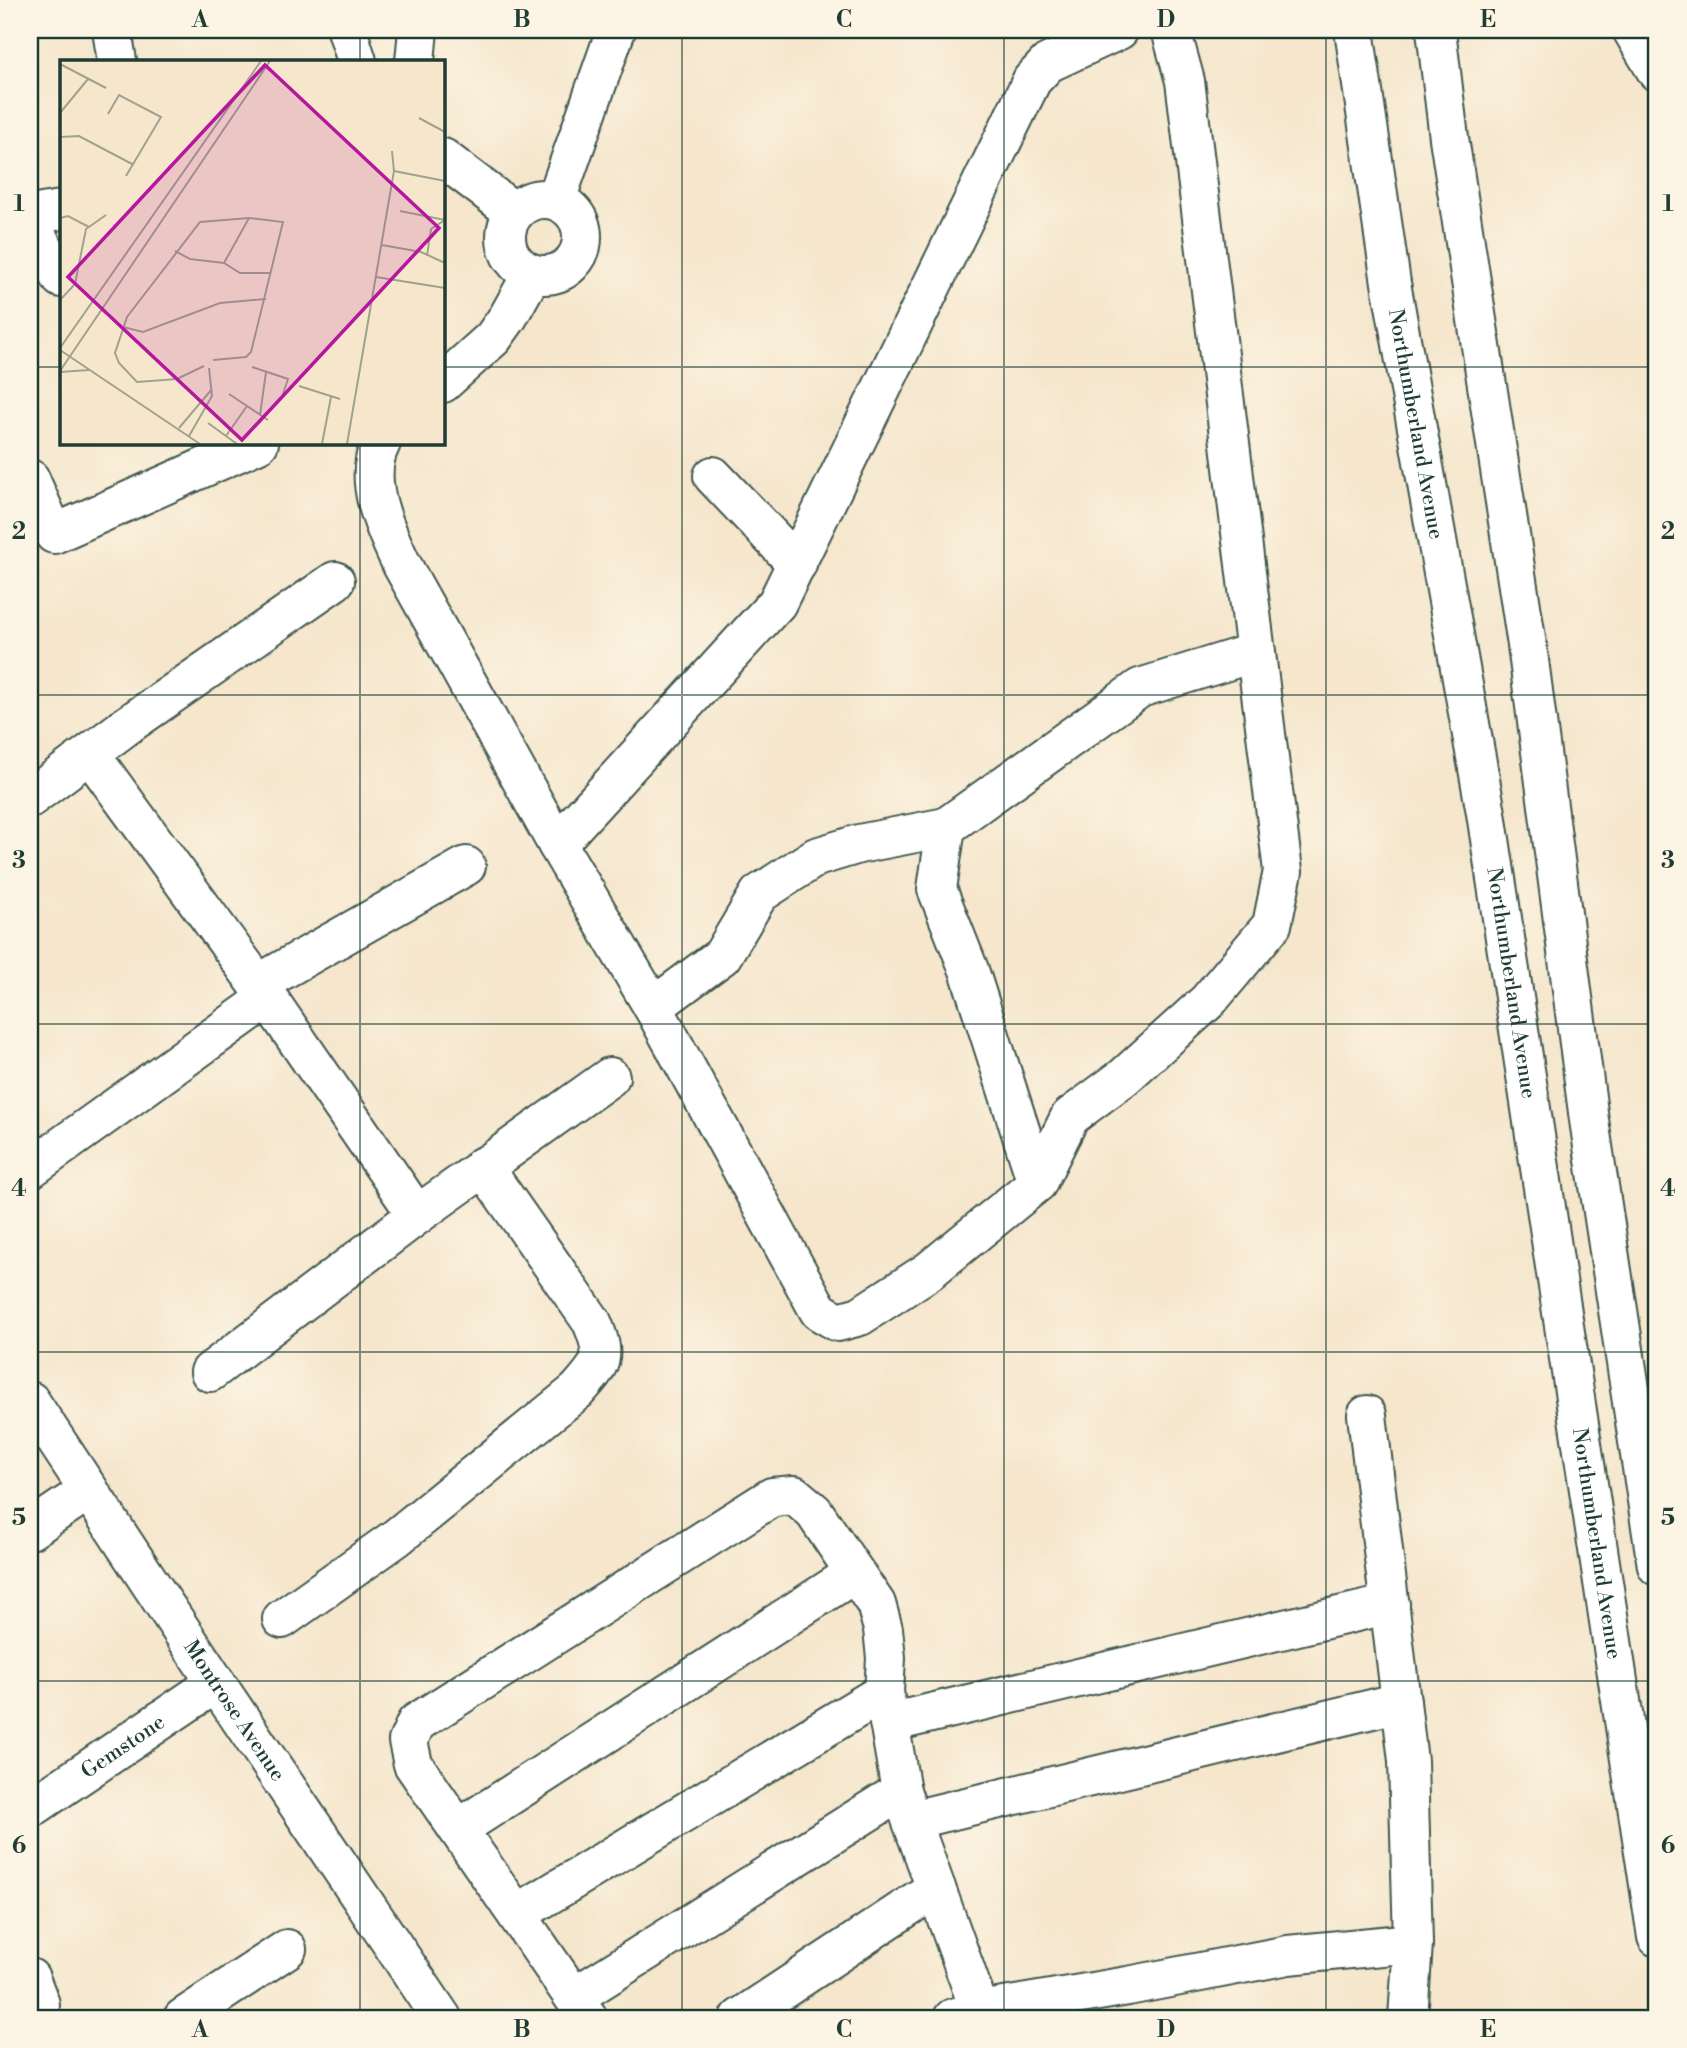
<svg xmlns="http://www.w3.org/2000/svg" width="1687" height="2048" font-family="'Libre Bodoni',serif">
	<rect width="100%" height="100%" fill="#fcf5e5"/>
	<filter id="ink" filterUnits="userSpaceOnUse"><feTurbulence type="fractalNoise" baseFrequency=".0143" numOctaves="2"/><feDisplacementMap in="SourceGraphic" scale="14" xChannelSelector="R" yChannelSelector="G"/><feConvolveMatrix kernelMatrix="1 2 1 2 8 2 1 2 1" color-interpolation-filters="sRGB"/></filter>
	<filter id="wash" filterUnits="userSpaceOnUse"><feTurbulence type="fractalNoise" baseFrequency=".00686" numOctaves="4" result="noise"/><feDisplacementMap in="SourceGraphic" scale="28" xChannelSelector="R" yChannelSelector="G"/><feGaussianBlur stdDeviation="1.57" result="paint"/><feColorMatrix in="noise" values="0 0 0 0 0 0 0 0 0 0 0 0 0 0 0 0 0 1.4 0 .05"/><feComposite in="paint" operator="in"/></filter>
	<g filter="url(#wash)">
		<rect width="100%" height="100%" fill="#f5e6cc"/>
	</g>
	<g filter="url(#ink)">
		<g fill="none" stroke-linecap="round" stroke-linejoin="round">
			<defs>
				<g id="minor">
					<polyline points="112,30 117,61"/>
					<polyline points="347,30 357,61"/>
					<polyline points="1632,30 1657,72"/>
					<polyline points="415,61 418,30"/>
					<polyline points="443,158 514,212"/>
					<circle cx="544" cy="237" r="38"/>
					<polyline points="556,200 616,30"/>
					<polyline points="30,215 61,210"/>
					<polyline points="30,224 61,278"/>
					<polyline points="443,383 493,338 508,317 532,274"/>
					<path d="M381,443c-20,37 5,88 21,122l155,279 96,163 166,304 19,11 22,-6 69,-45 108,-88 33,-66 54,-40 84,-76 64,-76 11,-54 -98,-790 -14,-51"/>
					<polyline points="713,476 797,564"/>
					<polyline points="30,479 54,534 259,443"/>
					<polyline points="90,754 268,998 417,1215"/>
					<polyline points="30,798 129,724 335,581"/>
					<polyline points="946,827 937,889 969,970 1037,1183"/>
					<polyline points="557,844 777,603 1032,80 1048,63 1119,30"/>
					<polyline points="258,984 466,866"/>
					<polyline points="653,1007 722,956 759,894 816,857 859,844 946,827 1140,688 1256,652"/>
					<polyline points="30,1169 268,998"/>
					<polyline points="210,1372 417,1215 610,1077"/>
					<path id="s1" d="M30,1401l186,282 226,335"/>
					<polyline points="1367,1415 1408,1761 1413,1943"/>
					<polyline points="30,1530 89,1490"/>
					<path d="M282,1619l114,-81 181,-147c25,-28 30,-33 15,-69l-109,-156"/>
					<polyline points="889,1723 1390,1604"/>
					<path id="s2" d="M30,1809l186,-126"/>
					<polyline points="912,1820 1401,1702"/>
					<polyline points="458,1829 855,1573"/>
					<polyline points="517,1914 884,1692"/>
					<polyline points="30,1978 40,2004 39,2018"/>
					<polyline points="574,1997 901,1791"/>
					<polyline points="183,2018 287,1949"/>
					<polyline points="588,2018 413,1764 408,1741 416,1723 772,1497 794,1495 814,1512 876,1604 883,1629 886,1658 884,1692 901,1791 980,2011"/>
					<polyline points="740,2018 936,1888"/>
					<polyline points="953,2018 980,2011 1128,1986 1288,1955 1413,1943 1408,2018"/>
				</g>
				<g id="major">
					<path id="s3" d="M1354,30l37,253 95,530 171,1124"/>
					<polyline points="1436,30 1449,138 1527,645 1589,1120 1657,1566"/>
				</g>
			</defs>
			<!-- minor casing -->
			<use href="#minor" stroke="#3f564b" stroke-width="42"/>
			<!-- major casing -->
			<use href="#major" stroke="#3f564b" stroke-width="42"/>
			<!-- minor -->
			<use href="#minor" stroke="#fff" stroke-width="38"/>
			<!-- major -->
			<use href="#major" stroke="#fff" stroke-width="38"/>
		</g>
	</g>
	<!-- grid -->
	<path fill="none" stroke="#1f3d34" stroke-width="2" stroke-opacity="0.55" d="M360,30v31M682,30v1988M1004,30v1988M1326,30v1988M30,367h31M443,367h1214M360,443v1575M30,695h1627M30,1024h1627M30,1352h1627M30,1681h1627"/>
	<g text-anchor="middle" stroke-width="6" stroke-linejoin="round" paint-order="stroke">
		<!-- street labels -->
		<g font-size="21" fill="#1f3d34" stroke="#fcf5e5">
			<text dy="7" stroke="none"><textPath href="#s3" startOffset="399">Northumberland Avenue</textPath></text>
			<text dy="7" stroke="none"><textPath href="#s3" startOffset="966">Northumberland Avenue</textPath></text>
			<text dy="7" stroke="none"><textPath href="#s3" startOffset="1533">Northumberland Avenue</textPath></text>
			<text dy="7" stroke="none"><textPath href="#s1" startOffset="371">Montrose Avenue</textPath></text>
			<text dy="7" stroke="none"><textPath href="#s2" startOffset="112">Gemstone</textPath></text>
		</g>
	</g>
	<!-- overview -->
	<g transform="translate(60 60)">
		<rect width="385" height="385" fill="#f5e6cc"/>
		<path fill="none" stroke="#9fa28f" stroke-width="2" d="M0,4l46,24M0,53l28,-34M48,54l11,-19 42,22 -35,59M359,58l26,14M0,77l19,-1 53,28M334,111l51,10M340,151l45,9M0,158l8,-2 21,11M322,185l39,7 24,11M115,191l15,8 34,4 16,10h31M367,196l4,-27 14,-9M164,203l25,-45M316,217l69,11M0,240l15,-16 11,-55 20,-14M63,267l20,5 77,-29 46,-4M0,288l201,-287M0,290l140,94M144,306l-27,13 -40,3 -18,-19 -4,-10 12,-36 73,-95 49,-4 34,4 -32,130 -5,5 -33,3M192,307l36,12 -5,15M0,311l210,-310M0,312l29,-2M239,326l41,13M169,334l39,26M200,355l6,-43M148,363l29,21M119,368l33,-39M129,376l23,-40 -3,-28M166,376l21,-30M262,384l9,-47M287,384l47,-273 -2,-20"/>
		<path fill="#b5179e" fill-opacity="0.15" stroke="#b5179e" stroke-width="3.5" d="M205,5l174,163 -197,212 -174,-163z"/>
		<rect width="385" height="385" fill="none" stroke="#1f3d34" stroke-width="3.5"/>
	</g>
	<!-- margin -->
	<rect width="1687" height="2048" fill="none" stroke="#fcf5e5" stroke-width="77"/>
	<rect x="38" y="38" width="1610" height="1972" fill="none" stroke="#1f3d34" stroke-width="2.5"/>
	<g font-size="23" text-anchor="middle" font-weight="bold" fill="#1f3d34">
		<text x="200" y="27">A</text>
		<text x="522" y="27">B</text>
		<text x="844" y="27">C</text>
		<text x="1166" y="27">D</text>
		<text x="1488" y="27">E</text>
		<text x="19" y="211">1</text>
		<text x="1668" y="211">1</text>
		<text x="19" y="539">2</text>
		<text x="1668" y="539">2</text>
		<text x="19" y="868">3</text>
		<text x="1668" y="868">3</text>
		<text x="19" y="1196">4</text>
		<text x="1668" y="1196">4</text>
		<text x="19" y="1525">5</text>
		<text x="1668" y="1525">5</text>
		<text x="19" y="1853">6</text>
		<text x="1668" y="1853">6</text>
		<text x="200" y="2037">A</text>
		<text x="522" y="2037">B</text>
		<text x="844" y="2037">C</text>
		<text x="1166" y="2037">D</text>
		<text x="1488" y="2037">E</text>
	</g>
</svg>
